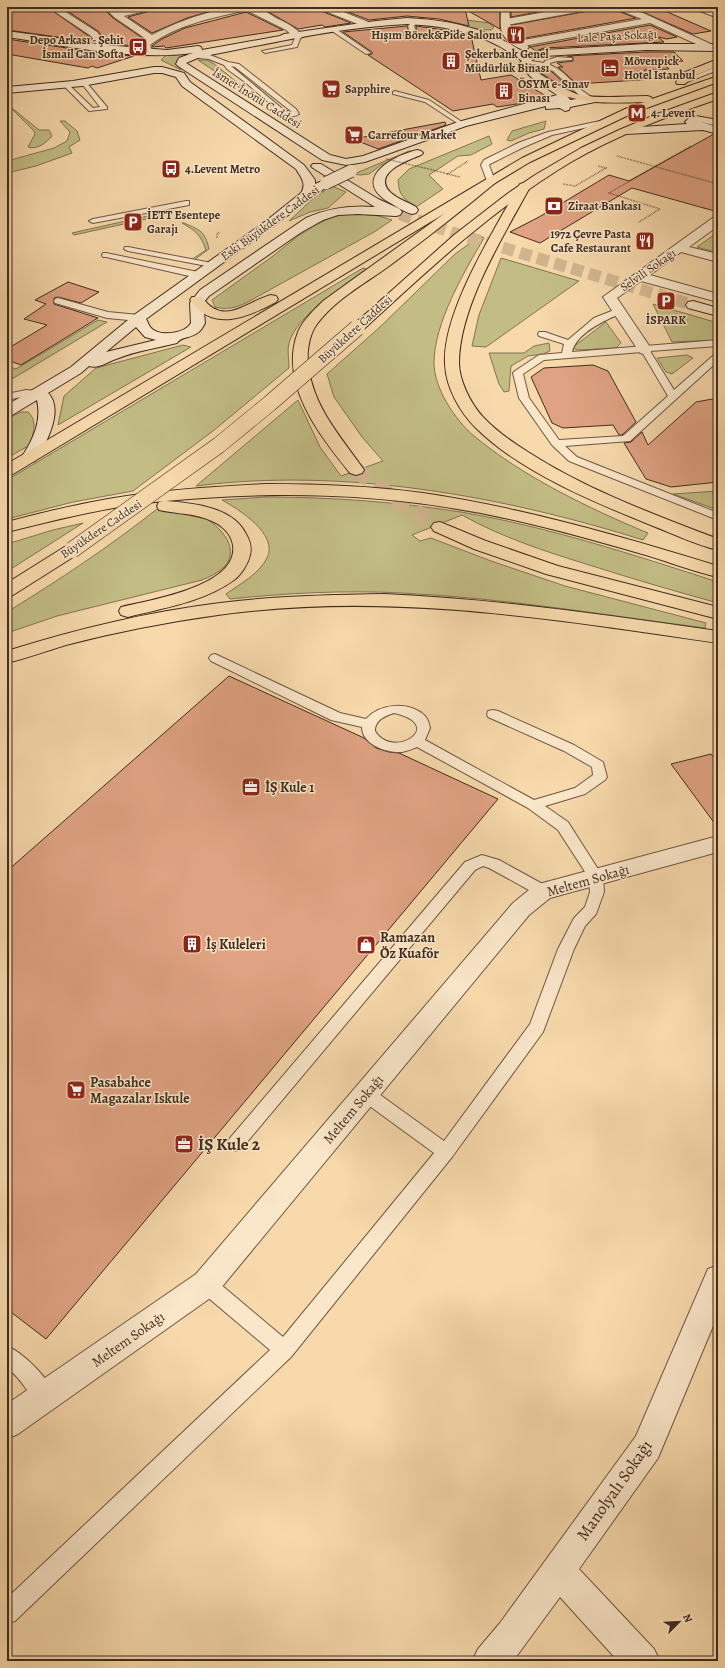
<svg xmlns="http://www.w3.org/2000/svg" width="725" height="1668" font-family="Alegreya,serif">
	<rect width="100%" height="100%" fill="#f7d9ac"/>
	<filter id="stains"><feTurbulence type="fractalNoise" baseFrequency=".005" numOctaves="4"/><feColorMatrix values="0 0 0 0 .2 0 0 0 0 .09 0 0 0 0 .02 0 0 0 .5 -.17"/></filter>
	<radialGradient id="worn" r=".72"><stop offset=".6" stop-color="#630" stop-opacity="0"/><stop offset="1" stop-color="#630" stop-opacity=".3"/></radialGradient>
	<!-- green -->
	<g fill="#c3bd85" stroke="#827452">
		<path d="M445,17l44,6 5,4 -3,3c-16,0 -32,-6 -48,-9z"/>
		<polygon points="175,53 179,53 183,56 179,59 177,65 181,70 161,60 165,56"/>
		<polygon points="198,60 207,60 213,63 253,95 249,94"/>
		<path d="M7,104l32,26h10l3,6c-6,7 -15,14 -24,11l7,-13 -1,-3z"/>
		<polygon points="60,121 65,121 77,131 80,140 69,147 72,153 36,166 7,173 7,161 54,148 67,141 70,132"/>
		<polygon points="546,121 544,129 529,133 511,141 507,140 512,131"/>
		<path d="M489,136l3,8 -21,11 -13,1 -29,19 14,14 -27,18c-12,-8 -17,-11 -18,-27l11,-11z"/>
		<polygon points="409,151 412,151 381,165 369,174 360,175 354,174"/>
		<polygon points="332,186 346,192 328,208 310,212 289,221 316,196"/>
		<polygon points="157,214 160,216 74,235 72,233"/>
		<path d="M359,214l20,2 13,4 -18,12 -128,71c-11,5 -20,7 -31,4l-3,-7 61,-44 25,-20 16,-10 16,-8 10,-3z"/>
		<path d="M182,223h2c16,7 21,8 25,26l-15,11h-3l15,-10c-6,-16 -9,-18 -24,-27z"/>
		<polygon points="718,232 718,253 697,247"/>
		<path d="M480,236l4,2c-20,34 -50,85 -50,125 0,25 21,57 40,73 48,40 116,73 174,97l-5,7c-140,-44 -300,-73 -447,-54l102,-86 22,47 21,29 42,-15 -21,-24 -28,-40 -7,-23 53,-47 75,-73z"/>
		<polygon points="501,258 579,281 486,347 472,346 479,315"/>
		<path d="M363,268l3,1c-22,17 -70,47 -77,74 -2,7 0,17 0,25l-76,63 -80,60 -60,11 -66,17v-39z"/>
		<polygon points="653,304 718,323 718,340 672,342"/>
		<polygon points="98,320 107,322 7,382 7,366 16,369"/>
		<polygon points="606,322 621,343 616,348 579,350 572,348"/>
		<polygon points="549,343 550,351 543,354 528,356 511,366 509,391 504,392 499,384 489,353 524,353 534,346"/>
		<polygon points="183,345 191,347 58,425 64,396 96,368"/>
		<polygon points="687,355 693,358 672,374 666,372 657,358"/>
		<path d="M21,412h7c10,9 5,21 2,33l-23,13v-39z"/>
		<polygon points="718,491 718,510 673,494"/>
		<path d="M266,497c66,0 131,5 195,15 88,15 173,43 257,70v21c-44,-12 -88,-25 -132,-39 -42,-13 -85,-27 -124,-49l-50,20 8,6 11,-3 60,23 74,25 141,37 -1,5c-101,-13 -201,-30 -303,-35 -57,-3 -115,0 -172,6l-4,-5c14,-10 33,-20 41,-36 12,-24 -29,-49 -45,-58z"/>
		<path d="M157,509c13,1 27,1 39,5 20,7 47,33 28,53 -6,6 -15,10 -22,13l-145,36 -50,17v-21c52,-32 102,-65 150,-103z"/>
		<polygon points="83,523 14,567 7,571 7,544 53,530"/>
	</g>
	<!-- building -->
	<g fill="#dfa282" stroke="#402c1f">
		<polygon points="7,7 47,7 90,37 93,42 7,30"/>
		<polygon points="61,7 102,7 113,18 144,39 139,43 139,46 108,44 98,31"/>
		<polygon points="156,7 225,7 187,18 152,33 128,17 154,10"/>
		<polygon points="260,7 318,7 319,10 351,23 325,27 322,25 298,29"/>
		<polygon points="335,7 500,7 500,29 465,9 469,26 439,19 407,16 369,20"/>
		<polygon points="511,7 564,7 511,17"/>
		<polygon points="593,7 614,7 615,10 636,18 520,39 514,35 512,31 512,25 588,11"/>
		<polygon points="631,7 656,7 711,31 693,34"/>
		<polygon points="246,12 283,30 166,48 164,46 152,47 152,46 162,39 185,28"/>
		<polygon points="650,25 677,37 667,39 658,37 664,42 544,48 536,51 530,47"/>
		<polygon points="407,26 409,32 412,35 417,32 416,26 452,31 471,36 481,80 511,75 546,96 523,103 497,107 493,104 453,111 368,55 372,54 372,52 343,32"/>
		<polygon points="7,39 100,53 134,56 97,68 92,66 88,68 7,54"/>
		<polygon points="646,52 674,52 683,61 663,63 669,69 644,70 654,79 577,84 558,67 563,67 557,63 573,61 573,57 567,56"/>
		<polygon points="545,69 552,72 566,85 559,85 538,71"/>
		<polygon points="445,122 446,125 378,149 353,139"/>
		<polygon points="714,134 718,135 718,212 632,188 540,243 510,232 539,217 609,175 629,181"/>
		<polygon points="68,282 99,292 81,303 58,297 54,298 54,304 98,318 21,365 7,360 7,349 47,325 24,319 46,304 35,300"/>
		<polygon points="593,365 608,371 636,422 622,435 619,435 613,425 563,428 552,423 531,377 544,368"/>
		<polygon points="718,398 718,482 671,487 646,479 624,443 631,442 642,432 648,445 696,402"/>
		<polygon points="229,676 364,738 376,748 389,752 399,753 498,799 46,1339 7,1309 7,871"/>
		<polygon points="711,754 718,763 718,828 671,764"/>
	</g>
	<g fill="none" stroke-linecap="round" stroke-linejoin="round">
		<!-- secondary-tunnel -->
		<polyline stroke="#d2b690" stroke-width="12" stroke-dasharray="12 6" stroke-linecap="butt" points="400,214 451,232 693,305"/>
		<!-- highway-tunnel -->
		<polyline stroke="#d2b690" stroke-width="16" stroke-dasharray="16 8" stroke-linecap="butt" points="356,470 392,497 440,527"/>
		<defs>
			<g id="lane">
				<polygon points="415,19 418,21 414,26 416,32 413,34 410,32 408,26"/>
				<polygon points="332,29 336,29 371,53 366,54 332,31"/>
				<polygon points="296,35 301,36 297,47 265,53 262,51 292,45"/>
				<path d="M190,54l20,1 18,7 11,2 57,45 3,5c-5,4 -13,2 -18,-1l-36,-31 -18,-13 -3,-4 -15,-6 -21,-2v-2zM231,66l4,1 57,45 -7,-1z"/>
				<path d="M557,57l15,1v2l-15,1 -7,2v2c15,6 22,18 34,27 4,3 7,4 10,8l-1,1h-4l-10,-6 -26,-24 -12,-5 -19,-4 3,-2 19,3 1,-2z"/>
				<polygon points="718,66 718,70 682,84 677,83"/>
				<polygon points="82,82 86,82 107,107 107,109 89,111 63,85 68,84 93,108 100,107 82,84"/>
				<polygon points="395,91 429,100 465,124 460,125 425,102 393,94 393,92"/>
				<polygon points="605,120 607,121 607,123 552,135 524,147 490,164 489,165 495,181 491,183 487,181 481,165 484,160 518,143 548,132"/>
				<polygon points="186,201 189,201 189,205 93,223 89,221 93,219"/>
				<polygon points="125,247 128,247 212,263 216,265 212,267 128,251 124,249"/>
				<polygon points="103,253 106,253 198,272 202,275 198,278 106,257 103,257 102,255"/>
				<polygon points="58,298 108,312 139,315 143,318 139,321 107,318 55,303 54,301 55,299"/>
				<path d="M619,308l4,3 -1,2c-17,7 -46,20 -50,39l146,-12v6l-68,5 24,39 41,-36 3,-1v8l-88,80 -65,5 12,11 141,56v7l-149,-59 -17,-16 -33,-47 -6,-25 2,-2 24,-16 23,-2 2,-9 -25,-8 -1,-2 1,-2h6l23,8 26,-22zM642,352l26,44 -45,40 -64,4 -30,-42 -6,-24 21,-14z"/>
				<polygon points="26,390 38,391 43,394 38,397 26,396 7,400 7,394"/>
				<path d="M215,654l125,59 26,6c14,-16 44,-18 59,-3 3,3 4,8 5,12l-5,12 109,60 41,-12 18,-13 -1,-8 -28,-16 -76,-34 -1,-3 1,-3 5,-1 5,1 76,34 29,17 4,15 -2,3 -20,14 -40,12 23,16 35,55 1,15 -8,22 -11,12 -11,23 -31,83 -91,125 -161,200 -276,264 -8,3v-26l263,-248 -71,-60 -2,-6 2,-6 7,-3 7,3 70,59 151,-184 -74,-54 -2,-5 2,-5 6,-2 6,2 72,52 86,-117 28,-75 16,-31 11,-11 5,-15 -1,-14 -31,-48 -30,-22 -111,-61c-5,2 -10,4 -15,5 -15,1 -40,-7 -40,-25l-31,-7 -120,-59 -2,-3 2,-3zM394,713c54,12 -1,48 -19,18 0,-11 10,-15 19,-18z"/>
				<polygon points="482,855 499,860 548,887 550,891 548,895 543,897 538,895 489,868 483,866 475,870 242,1148 236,1151 230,1148 227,1143 230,1138 465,862"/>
				<path d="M7,1346c18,8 41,32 49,50l-3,7 -7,3c-17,-7 -24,-28 -39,-38z"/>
			</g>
			<g id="street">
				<polygon points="48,7 58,7 97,32 109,48 107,50 101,50 91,36"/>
				<path d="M104,7h9l6,5 20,-5h16l-1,2 -30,7 28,19c21,-12 80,-34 103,-28 8,2 16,8 23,12 9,4 18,9 25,17l-2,2h-6l-9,-8 -40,-20c-33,8 -68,14 -96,35l2,6 -5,3 -5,-3 -2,-7 6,-5 -32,-22z"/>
				<polygon points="319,7 331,7 371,23 373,25 371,27 365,27 320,9"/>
				<polygon points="573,7 592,7 588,10 506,25 501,22 506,19"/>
				<polygon points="615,7 627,7 643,13 713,45 715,47 710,50 707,49 650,23 518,47 513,44 518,41 642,19 616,9"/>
				<polygon points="694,7 706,7 718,12 718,18 695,9"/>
				<polygon points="718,216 718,226 689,247 718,254 718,262 681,252 650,275 718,294 718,302 641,281 617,298 652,350 650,353 645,354 640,353 603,297 714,217"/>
				<polygon points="718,836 718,852 550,898 529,915 216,1294 18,1434 7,1439 7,1404 196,1274 513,903 535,885"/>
				<polygon points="718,1265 718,1314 658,1458 579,1569 654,1649 660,1661 618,1661 560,1597 513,1661 472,1661 478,1649 500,1623 636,1436 708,1269"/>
			</g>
			<g id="secondary">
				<path d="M501,7h8l2,24 2,5 14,9 2,2 -2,2c-5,1 -7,0 -12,-3 -18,-11 -14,-20 -14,-39z"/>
				<path d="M407,18c43,2 85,11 120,37l17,-5 102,-6h64l8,1v6l-72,-1 -102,6 -10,2 -5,6 3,4c13,11 30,17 38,32l21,-3 5,3 -1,2 -25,5 -1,3 -4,1 -5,-3 -14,1v-3l-80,20 -101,36 -19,3 -24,-5 -144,-94 -2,-2 3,-6 14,-5c-61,8 -125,-7 -186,-16v-6l97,14 63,5 31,-4 3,1 1,3 78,-14 4,-2 92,-13zM407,24c42,2 80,10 115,37l-3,3 12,13 26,18 -99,27 -95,34 -17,3 -16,-4 -144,-92 14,-6c67,-13 139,-30 207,-33z"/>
				<path d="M154,67h8l22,6 6,9 114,83 11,15v4l7,-3h8l2,2 -186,136c2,3 3,7 5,9 8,9 34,6 40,-5l-1,-20 10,-13 106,-72c22,-10 45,-13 69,-11l-62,-39 -2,-2 2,-2h8l57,35 22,10 2,3 -2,3 -4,1 -38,-2 -20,1 -15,5 -23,13 -91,63 -6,7 2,20c-8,18 -22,11 -28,20 -20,5 -42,8 -61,16 -9,3 -17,10 -27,7l-8,7 -33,20c17,17 -3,53 -13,68l-6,2 -6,-2 -2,-3c12,-18 21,-36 16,-58l-25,15 -5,2v-12l64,-38 63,-52 132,-94 35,-28c6,-9 0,-16 -5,-24l-114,-83 -6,-9 -14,-4h-8l-72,13 -75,7v-6l66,-6zM136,327l9,10 11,3 -50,12z"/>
				<polygon points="696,116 718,120 718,126 701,122 718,127 718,134 703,130 626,134 621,131 626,128 687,124 685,122 689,118"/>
				<path d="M417,150l4,1 2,2 -2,2c-13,5 -49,18 -31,37 7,7 18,10 26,15l2,3 -2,3 -4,1c-7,-2 -14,-6 -20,-10 -42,-23 -3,-47 25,-54z"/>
				<polygon points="693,301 718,308 718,316 688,308 686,305 688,302"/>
			</g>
			<g id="primary">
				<polygon points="718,59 718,66 691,77 685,84 677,84 676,82 683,73"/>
				<path d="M718,76v6l-85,31 -103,49 -517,312 -6,2v-12l515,-306 103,-49 19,-7c-32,1 -61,3 -91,-11l-1,-2 1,-2c9,-2 19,6 27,8 22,4 45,1 67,1l4,1 1,2z"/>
				<path d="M718,92v7c-50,17 -101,36 -147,63 -77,46 -142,107 -207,167l-5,1 -5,-1 -2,-3 102,-91 53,-41 28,-19 46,-27 38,-18 38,-16z"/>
				<path d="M271,295l5,1 2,3 -2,3c-28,15 -63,31 -86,-2l2,-3h10c22,31 45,4 69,-2z"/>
				<polygon points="72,545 78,546 81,550 78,554 13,595 7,596 7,583 66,546"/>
			</g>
			<g id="highway">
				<path d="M491,177l4,2 2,2 -2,2c-36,30 -72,58 -110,86 -23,16 -51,32 -68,55 -9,12 -11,32 -8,47 7,40 33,67 55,99l-2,3 -6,2 -6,-2c-30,-37 -72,-90 -52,-141 5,-12 16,-22 25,-31l118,-85 46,-37z"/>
				<path d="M524,183l4,1 2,3c-27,50 -70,118 -71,175 0,19 12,42 24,55 13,14 29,25 45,35 59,38 125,62 190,87v11c-22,-5 -44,-16 -65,-24 -57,-23 -133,-54 -177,-98 -16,-16 -30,-40 -31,-64 -3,-51 48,-132 73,-177l2,-3z"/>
				<path d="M266,484c53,0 105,2 157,9 101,15 198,43 295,73v11c-23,-5 -46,-14 -69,-21 -38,-11 -76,-22 -114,-31 -126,-31 -241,-36 -369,-24 27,2 67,6 80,33 4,7 6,13 4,21 -2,9 -9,20 -16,25 -30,22 -71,28 -106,37l-7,-2 -2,-4 2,-4c29,-7 118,-21 112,-62 -2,-11 -10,-19 -21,-24 -17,-8 -35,-7 -53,-11l-2,-4 2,-4 5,-1c-53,5 -105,18 -157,31v-10c33,-9 67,-17 101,-23 52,-9 105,-12 158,-15z"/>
				<polygon points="440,522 486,541 558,566 718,607 718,619 546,574 474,549 434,531 431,527 434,523"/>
				<path d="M384,594c112,5 223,21 334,37v12c-167,-24 -331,-52 -500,-28 -51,7 -102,17 -152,30 -20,6 -39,13 -59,18v-12c70,-22 140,-39 213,-48 54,-7 109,-8 164,-9z"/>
			</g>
		</defs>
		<!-- lane casing -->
		<use href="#lane" stroke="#6e5742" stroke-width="2"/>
		<!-- street casing -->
		<use href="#street" stroke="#6e5742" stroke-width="2"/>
		<!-- secondary casing -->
		<use href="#secondary" stroke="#402c1f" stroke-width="2"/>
		<!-- primary casing -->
		<use href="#primary" stroke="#402c1f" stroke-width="2"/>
		<!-- highway casing -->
		<use href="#highway" stroke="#402c1f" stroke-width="2"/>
		<!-- path -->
		<g stroke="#402c1f" stroke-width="1.5" stroke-dasharray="0.5 1" stroke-linecap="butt">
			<polyline points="617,156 718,184"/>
			<polyline points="433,170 448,174"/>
			<polyline points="460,177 448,174 468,161"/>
			<polyline points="563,184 575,186 606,168 598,166"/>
			<polyline points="639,222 660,209 609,193 691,146"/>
			<polyline points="217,238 217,234 220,232"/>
		</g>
		<!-- lane -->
		<use href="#lane" fill="#fae6c9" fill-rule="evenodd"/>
		<!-- street -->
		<use href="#street" fill="#fae6c9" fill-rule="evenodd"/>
		<!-- secondary -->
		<use href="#secondary" fill="#fae6c9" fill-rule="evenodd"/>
		<!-- primary -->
		<use href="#primary" fill="#f7d9ac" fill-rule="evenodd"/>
		<!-- highway -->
		<use href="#highway" fill="#f7d9ac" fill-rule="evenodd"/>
		<defs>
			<polyline id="secondary-bridge" points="326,183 351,171"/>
			<polyline id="primary-bridge-far1" points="356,329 359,326"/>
			<polyline id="primary-bridge" points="72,550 219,445 269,404 357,328"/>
		</defs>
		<!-- secondary-bridge casing -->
		<use href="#secondary-bridge" stroke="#402c1f" stroke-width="14" stroke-linecap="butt"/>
		<!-- primary-bridge-far1 casing -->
		<use href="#primary-bridge-far1" stroke="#402c1f" stroke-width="14" stroke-linecap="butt"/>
		<!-- primary-bridge casing -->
		<use href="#primary-bridge" stroke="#402c1f" stroke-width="17" stroke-linecap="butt"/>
		<!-- path-bridge -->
		<polyline stroke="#402c1f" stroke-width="1.5" stroke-dasharray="0.5 1" stroke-linecap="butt" points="386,159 433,170"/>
		<!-- secondary-bridge -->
		<use href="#secondary-bridge" stroke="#fae6c9" stroke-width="12"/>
		<!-- primary-bridge-far1 -->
		<use href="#primary-bridge-far1" stroke="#f7d9ac" stroke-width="12"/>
		<!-- primary-bridge -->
		<use href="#primary-bridge" stroke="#f7d9ac" stroke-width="16"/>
	</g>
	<!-- icons -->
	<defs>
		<symbol id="restaurant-square" viewBox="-11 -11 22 22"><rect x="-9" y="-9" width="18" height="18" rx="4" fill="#8f2418" stroke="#fae6c9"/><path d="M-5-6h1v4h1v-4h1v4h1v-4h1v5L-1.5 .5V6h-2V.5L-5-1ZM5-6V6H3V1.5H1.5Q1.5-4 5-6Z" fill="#fff"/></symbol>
		<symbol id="bus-square" viewBox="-11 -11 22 22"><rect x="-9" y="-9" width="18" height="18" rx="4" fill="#8f2418" stroke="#fae6c9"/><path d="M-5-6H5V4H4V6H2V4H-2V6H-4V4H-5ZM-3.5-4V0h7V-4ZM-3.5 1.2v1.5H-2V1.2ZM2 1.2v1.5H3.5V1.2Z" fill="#fff"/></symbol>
		<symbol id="building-square" viewBox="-11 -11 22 22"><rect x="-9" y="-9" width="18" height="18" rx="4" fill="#8f2418" stroke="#fae6c9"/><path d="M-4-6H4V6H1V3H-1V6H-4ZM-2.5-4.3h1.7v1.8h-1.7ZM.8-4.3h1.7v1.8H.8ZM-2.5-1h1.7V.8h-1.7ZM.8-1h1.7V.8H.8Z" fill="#fff"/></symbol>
		<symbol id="hotel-square" viewBox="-11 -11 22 22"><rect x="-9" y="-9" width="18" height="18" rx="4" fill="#8f2418" stroke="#fae6c9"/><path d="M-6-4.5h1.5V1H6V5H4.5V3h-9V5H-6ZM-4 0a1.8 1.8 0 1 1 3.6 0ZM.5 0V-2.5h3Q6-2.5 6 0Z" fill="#fff"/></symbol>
		<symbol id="supermarket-square" viewBox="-11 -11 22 22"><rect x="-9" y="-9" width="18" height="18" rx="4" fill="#8f2418" stroke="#fae6c9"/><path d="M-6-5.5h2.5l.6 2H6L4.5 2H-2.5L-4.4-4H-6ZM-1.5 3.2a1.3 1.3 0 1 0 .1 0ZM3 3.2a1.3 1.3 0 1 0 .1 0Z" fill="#fff"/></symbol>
		<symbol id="metro-square" viewBox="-11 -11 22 22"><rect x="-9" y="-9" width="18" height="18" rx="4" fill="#8f2418" stroke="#fae6c9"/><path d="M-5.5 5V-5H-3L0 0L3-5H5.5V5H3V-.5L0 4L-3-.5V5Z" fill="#fff"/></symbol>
		<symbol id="bank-square" viewBox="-11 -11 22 22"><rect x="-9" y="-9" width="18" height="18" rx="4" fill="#8f2418" stroke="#fae6c9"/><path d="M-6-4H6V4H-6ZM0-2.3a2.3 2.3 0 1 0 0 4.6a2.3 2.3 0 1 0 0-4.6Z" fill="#fff"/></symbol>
		<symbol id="parking-square" viewBox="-11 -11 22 22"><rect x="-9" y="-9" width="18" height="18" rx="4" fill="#8f2418" stroke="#fae6c9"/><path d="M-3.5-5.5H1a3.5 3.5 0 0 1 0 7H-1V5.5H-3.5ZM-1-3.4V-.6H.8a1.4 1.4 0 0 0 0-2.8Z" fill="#fff"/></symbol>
		<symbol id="office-square" viewBox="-11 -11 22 22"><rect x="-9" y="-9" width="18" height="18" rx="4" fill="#8f2418" stroke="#fae6c9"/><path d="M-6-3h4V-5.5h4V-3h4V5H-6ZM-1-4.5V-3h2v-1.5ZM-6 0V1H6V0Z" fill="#fff"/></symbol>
		<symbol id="shop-square" viewBox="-11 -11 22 22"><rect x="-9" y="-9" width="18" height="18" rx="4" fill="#8f2418" stroke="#fae6c9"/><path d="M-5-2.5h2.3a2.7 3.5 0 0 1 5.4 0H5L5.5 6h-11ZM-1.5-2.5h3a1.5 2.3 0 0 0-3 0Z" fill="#fff"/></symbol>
	</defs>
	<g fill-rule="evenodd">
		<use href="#restaurant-square" x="505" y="24" width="22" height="22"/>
		<use href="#bus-square" x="127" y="36" width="22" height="22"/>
		<use href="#building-square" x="440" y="50" width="22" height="22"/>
		<use href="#hotel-square" x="599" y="57" width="22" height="22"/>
		<use href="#supermarket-square" x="320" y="78" width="22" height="22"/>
		<use href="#building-square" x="493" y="80" width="22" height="22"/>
		<use href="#metro-square" x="626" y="102" width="22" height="22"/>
		<use href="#supermarket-square" x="343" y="124" width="22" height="22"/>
		<use href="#bus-square" x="160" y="158" width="22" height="22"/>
		<use href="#bank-square" x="543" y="195" width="22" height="22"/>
		<use href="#parking-square" x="122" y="211" width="22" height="22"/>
		<use href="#restaurant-square" x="634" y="230" width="22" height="22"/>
		<use href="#parking-square" x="655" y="290" width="22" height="22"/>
		<use href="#office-square" x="240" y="776" width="22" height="22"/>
		<use href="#building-square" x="181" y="933" width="22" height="22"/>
		<use href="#shop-square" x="355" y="934" width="22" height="22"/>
		<use href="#supermarket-square" x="65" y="1079" width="22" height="22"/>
		<use href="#office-square" x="173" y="1133" width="22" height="22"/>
	</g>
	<g text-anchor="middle" stroke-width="3" stroke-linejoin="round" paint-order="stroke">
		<!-- far-poi labels -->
		<g font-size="12" font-weight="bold" fill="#402c1f" stroke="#fae6c9" text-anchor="start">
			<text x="502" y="39" text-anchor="end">Hışım Börek&amp;Pide Salonu</text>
			<text x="124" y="44" text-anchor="end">Depo Arkası - Şehit<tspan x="124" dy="14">İsmail Can Softa</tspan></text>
			<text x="465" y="58">Şekerbank Genel<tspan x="465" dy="14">Müdürlük Binası</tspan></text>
			<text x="624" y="65">Mövenpick<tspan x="624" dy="14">Hotel Istanbul</tspan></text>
			<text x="518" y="88">ÖSYM e-Sınav<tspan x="518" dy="14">Binası</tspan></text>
			<text x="345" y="93">Sapphire</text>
			<text x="651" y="117">4. Levent</text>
			<text x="368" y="139">Carrefour Market</text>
			<text x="185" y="173">4.Levent Metro</text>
			<text x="568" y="210">Ziraat Bankası</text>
			<text x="147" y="219">İETT Esentepe<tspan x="147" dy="14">Garajı</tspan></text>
			<text x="631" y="238" text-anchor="end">1972 Çevre Pasta<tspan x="631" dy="14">Cafe Restaurant</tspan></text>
			<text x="666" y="324" text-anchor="middle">İSPARK</text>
		</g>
		<!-- far-street labels -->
		<g font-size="12" fill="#402c1f" stroke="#fae6c9">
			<text transform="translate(617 36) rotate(-3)" y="4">Lale Paşa Sokağı</text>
			<text transform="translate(257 98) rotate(32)" y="4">İsmet İnönü Caddesi</text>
			<text transform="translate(270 223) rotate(-36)" y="4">Eski Büyükdere Caddesi</text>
			<text transform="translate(648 270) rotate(-35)" y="4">Selvili Sokağı</text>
			<text transform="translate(355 329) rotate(-42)" y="4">Büyükdere Caddesi</text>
			<text transform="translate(101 529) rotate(-34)" y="4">Büyükdere Caddesi</text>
		</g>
		<!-- poi labels -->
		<g font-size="14" font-weight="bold" fill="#402c1f" stroke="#fae6c9" text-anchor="start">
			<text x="265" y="792">İŞ Kule 1</text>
			<text x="380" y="942">Ramazan<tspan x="380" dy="16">Öz Kuaför</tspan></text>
			<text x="206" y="949">İş Kuleleri</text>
			<text x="90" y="1087">Pasabahce<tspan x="90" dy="16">Magazalar Iskule</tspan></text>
		</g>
		<!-- street labels -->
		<g font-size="14" fill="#402c1f" stroke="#fae6c9">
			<text transform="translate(588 880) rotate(-16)" y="5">Meltem Sokağı</text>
			<text transform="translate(353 1109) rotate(-50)" y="5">Meltem Sokağı</text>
			<text transform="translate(128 1339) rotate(-35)" y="5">Meltem Sokağı</text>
		</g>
		<!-- near-poi labels -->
		<g font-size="17" font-weight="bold" fill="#402c1f" stroke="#fae6c9" text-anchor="start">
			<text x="198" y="1150">İŞ Kule 2</text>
		</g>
		<!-- near-street labels -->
		<g font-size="17" fill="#402c1f" stroke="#fae6c9">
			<text transform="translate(614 1490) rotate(-55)" y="6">Manolyalı Sokağı</text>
		</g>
	</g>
	<!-- margin -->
	<rect width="725" height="1668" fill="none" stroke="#f7d9ac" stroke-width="24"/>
	<rect x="8" y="8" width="709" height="1652" fill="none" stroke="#402c1f" stroke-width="2"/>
	<rect x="12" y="12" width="701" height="1644" fill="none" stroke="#402c1f"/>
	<!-- north arrow -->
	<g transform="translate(679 1622) rotate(66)" stroke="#fae6c9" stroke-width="3" paint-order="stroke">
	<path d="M0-3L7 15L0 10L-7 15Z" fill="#402c1f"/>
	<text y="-6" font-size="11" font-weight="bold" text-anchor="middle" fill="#402c1f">N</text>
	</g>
	<rect width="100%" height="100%" filter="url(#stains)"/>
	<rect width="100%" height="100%" fill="url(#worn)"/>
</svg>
